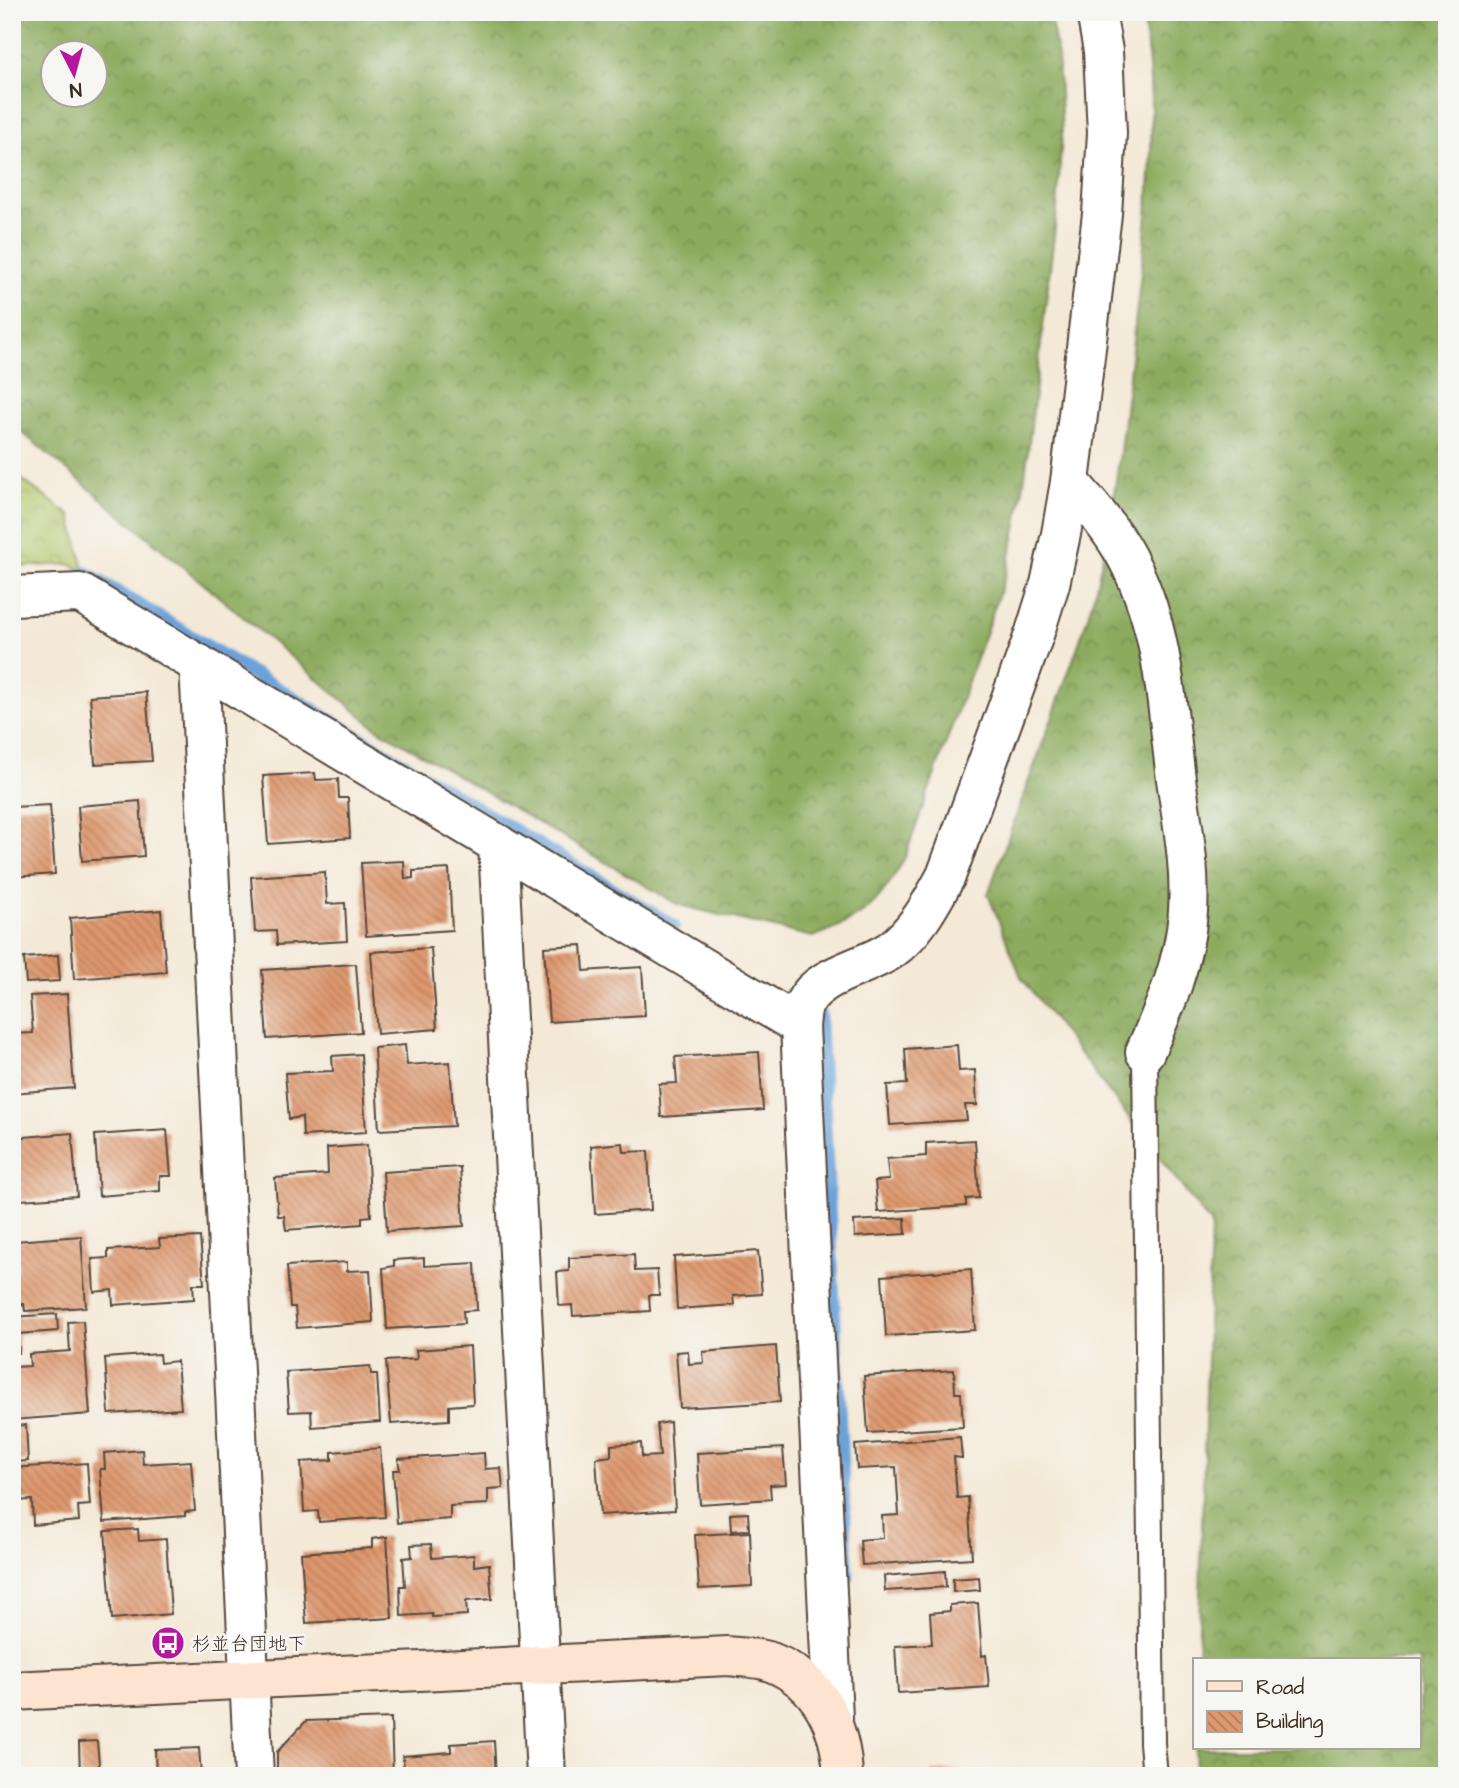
<svg xmlns="http://www.w3.org/2000/svg" width="1459" height="1788" font-family="'Architects Daughter','Klee One',sans-serif">
	<defs>
		<pattern id="forest-crowns" width="20" height="18" patternUnits="userSpaceOnUse" patternTransform="scale(1.75)"><rect width="20" height="18" fill="#8dab5e"/><path d="M2 6a3 3 0 1 1 6 0M12 15a3 3 0 1 1 6 0" fill="none" stroke="#748b4d"/></pattern>
		<pattern id="park-crowns" width="20" height="18" patternUnits="userSpaceOnUse" patternTransform="scale(1.75)"><rect width="20" height="18" fill="#b2c66a"/><path d="M2 6a3 3 0 1 1 6 0M12 15a3 3 0 1 1 6 0" fill="none" stroke="#9aaa5b"/></pattern>
		<pattern id="building-back-hatch" width="6" height="6" patternUnits="userSpaceOnUse" patternTransform="scale(1.75)"><rect width="6" height="6" fill="#de986e"/><path d="M-1 5l2 2M0 0l6 6M5-1l2 2" fill="none" stroke="#b57c5a"/></pattern>
	</defs>
	<rect width="100%" height="100%" fill="#f6f6f2"/>
	<filter id="ink" filterUnits="userSpaceOnUse"><feTurbulence type="fractalNoise" baseFrequency=".0143" numOctaves="2"/><feDisplacementMap in="SourceGraphic" scale="14" xChannelSelector="R" yChannelSelector="G"/><feConvolveMatrix kernelMatrix="1 2 1 2 8 2 1 2 1" color-interpolation-filters="sRGB"/></filter>
	<filter id="wash" filterUnits="userSpaceOnUse"><feTurbulence type="fractalNoise" baseFrequency=".00686" numOctaves="4" result="noise"/><feDisplacementMap in="SourceGraphic" scale="28" xChannelSelector="R" yChannelSelector="G"/><feGaussianBlur stdDeviation="1.57" result="paint"/><feColorMatrix in="noise" values="0 0 0 0 0 0 0 0 0 0 0 0 0 0 0 0 0 1.4 0 .05"/><feComposite in="paint" operator="in"/></filter>
	<g filter="url(#wash)">
		<rect width="100%" height="100%" fill="#f4e9d7"/>
		<!-- forest -->
		<g fill="url(#forest-crowns)" stroke="#646a3e" stroke-width="2" fill-rule="evenodd">
			<path d="M12,12h1037l9,45 4,76 -5,77 -32,266 -8,49 -11,48 -16,47 -85,237c-25,47 -42,62 -93,80l-133,-32 -303,-177 -364,-304zM52,52h42v42h-42z"/>
			<path d="M1142,12h305v1764h-252l1,-28h223v-88h-221l13,-435 -190,-248 -33,-83c22,-61 44,-123 67,-184 13,-38 29,-76 39,-115 24,-94 31,-192 43,-288 12,-98 23,-196 5,-295z"/>
		</g>
		<!-- park -->
		<polygon fill="url(#park-crowns)" stroke="#767844" stroke-width="2" points="12,472 71,516 85,573 70,564 12,567"/>
		<g fill="none" stroke-linecap="round" stroke-linejoin="round">
			<!-- stream -->
			<g stroke="#6aa2d9" stroke-width="14">
				<polyline points="85,573 673,926"/>
				<polyline points="819,1014 847,1577"/>
			</g>
		</g>
		<g id="blocks">
			<!-- building -->
			<g fill="url(#building-back-hatch)">
				<polygon points="146,692 152,761 95,764 90,696"/>
				<polygon points="315,773 316,780 338,779 339,798 348,798 350,838 268,844 263,776"/>
				<polygon points="140,801 144,856 82,861 78,806"/>
				<polygon points="50,805 55,874 12,877 12,807"/>
				<polygon points="404,861 405,879 413,878 413,871 449,869 452,930 366,936 361,863"/>
				<polygon points="325,872 327,904 345,903 347,941 277,945 276,931 255,932 251,877"/>
				<polygon points="161,910 166,972 74,979 70,918"/>
				<polygon points="582,945 584,971 642,967 645,1016 549,1022 544,947"/>
				<polygon points="431,948 437,1029 377,1034 371,952"/>
				<polygon points="58,955 60,981 26,983 24,958"/>
				<polygon points="356,964 361,1032 267,1039 262,970"/>
				<polygon points="67,994 74,1088 12,1093 12,1034 33,1033 30,996"/>
				<polygon points="405,1045 407,1065 450,1062 454,1126 379,1130 374,1048"/>
				<polygon points="957,1045 959,1071 975,1070 977,1105 965,1105 967,1120 890,1125 887,1085 907,1084 905,1049"/>
				<polygon points="759,1052 763,1110 661,1117 659,1084 677,1083 675,1057"/>
				<polygon points="361,1054 366,1132 303,1136 302,1117 289,1119 285,1073 333,1071 332,1056"/>
				<polygon points="167,1130 171,1176 160,1176 160,1191 99,1196 95,1135"/>
				<polygon points="72,1133 77,1196 20,1200 19,1179 12,1180 12,1138"/>
				<polygon points="975,1140 979,1198 966,1199 966,1206 878,1212 875,1181 889,1180 887,1159 926,1156 926,1143"/>
				<polygon points="623,1143 624,1152 648,1151 651,1210 595,1214 591,1146"/>
				<polygon points="367,1145 371,1216 362,1217 362,1224 286,1230 284,1216 278,1216 275,1178 328,1174 327,1148"/>
				<polygon points="460,1167 464,1226 387,1231 383,1172"/>
				<polygon points="905,1218 906,1234 855,1237 854,1221"/>
				<polygon points="81,1236 86,1307 25,1311 24,1304 12,1304 12,1271 18,1270 15,1241"/>
				<polygon points="200,1237 204,1284 193,1284 194,1299 113,1305 112,1290 94,1292 92,1259 108,1258 108,1250 160,1247 159,1239"/>
				<polygon points="758,1251 762,1294 733,1296 734,1305 677,1309 674,1257"/>
				<polygon points="634,1254 635,1271 657,1270 659,1295 649,1295 650,1311 573,1316 572,1305 559,1306 557,1272 569,1271 569,1258"/>
				<polygon points="424,1258 424,1266 475,1263 477,1310 463,1311 464,1324 387,1329 383,1268 394,1266 394,1260"/>
				<polygon points="347,1262 347,1271 370,1270 373,1322 297,1328 295,1307 290,1307 287,1266"/>
				<polygon points="971,1269 975,1330 886,1336 882,1276"/>
				<polygon points="57,1314 58,1331 18,1334 19,1353 12,1353 12,1317"/>
				<polygon points="83,1321 90,1414 12,1420 12,1403 16,1403 14,1367 30,1366 29,1354 70,1351 68,1322"/>
				<polygon points="470,1346 473,1404 449,1406 449,1420 391,1424 386,1361 417,1359 416,1350"/>
				<polygon points="776,1346 780,1402 680,1408 676,1352 688,1351 689,1364 704,1363 703,1352"/>
				<polygon points="159,1354 160,1363 177,1361 181,1409 109,1414 105,1358"/>
				<polygon points="370,1366 371,1374 377,1374 380,1422 312,1427 311,1411 289,1412 286,1372"/>
				<polygon points="954,1370 955,1393 961,1393 963,1427 868,1433 864,1376"/>
				<polygon points="670,1422 675,1510 600,1515 596,1458 611,1456 611,1445 641,1443 642,1457 660,1456 657,1424"/>
				<polygon points="26,1425 28,1461 12,1462 12,1426"/>
				<polygon points="960,1437 962,1458 954,1457 957,1498 968,1497 972,1558 862,1565 860,1540 883,1538 882,1516 899,1515 896,1467 857,1469 855,1445"/>
				<polygon points="380,1448 385,1517 319,1522 318,1511 304,1512 301,1462 332,1460 332,1452"/>
				<polygon points="783,1448 786,1484 770,1485 771,1499 700,1504 697,1453"/>
				<polygon points="142,1450 143,1464 191,1461 195,1511 185,1512 185,1516 104,1522 100,1469 105,1469 104,1453"/>
				<polygon points="484,1453 485,1469 501,1468 503,1488 488,1489 488,1504 450,1506 450,1519 397,1523 393,1470 400,1470 398,1459"/>
				<polygon points="87,1463 90,1505 78,1506 79,1521 33,1525 32,1500 12,1501 12,1468"/>
				<polygon points="748,1513 749,1530 731,1531 730,1514"/>
				<polygon points="138,1529 139,1541 166,1539 171,1614 112,1619 105,1531"/>
				<polygon points="750,1532 752,1586 699,1589 695,1535"/>
				<polygon points="387,1537 392,1618 306,1623 301,1553 372,1548 372,1539"/>
				<polygon points="431,1544 432,1558 474,1555 474,1566 489,1564 492,1599 466,1601 467,1615 432,1617 432,1614 401,1616 400,1586 405,1586 403,1558 412,1557 411,1545"/>
				<polygon points="945,1571 946,1587 885,1591 884,1576"/>
				<polygon points="979,1577 980,1590 953,1592 953,1579"/>
				<polygon points="978,1603 982,1656 986,1655 989,1687 898,1693 895,1646 932,1644 930,1613 950,1611 950,1605"/>
				<polygon points="391,1718 393,1776 277,1776 277,1752 306,1721"/>
				<polygon points="97,1741 100,1776 80,1776 79,1742"/>
				<polygon points="494,1741 496,1776 404,1776 403,1756 451,1752 451,1744"/>
				<polygon points="199,1748 201,1776 156,1776 155,1750"/>
				<polygon points="962,1770 962,1776 932,1776 931,1771"/>
				<polygon points="989,1771 989,1776 969,1776 969,1772"/>
			</g>
		</g>
	</g>
	<g filter="url(#ink)">
		<use href="#blocks" fill-opacity="0" stroke="#57473a" stroke-width="2"/>
		<g fill="none" stroke-linecap="round" stroke-linejoin="round">
			<defs>
				<polyline id="lane" points="1145,1052 1152,1743 1155,1776"/>
				<g id="street">
					<path d="M1070,482c23,27 47,53 62,86 32,65 35,140 44,211 6,43 15,88 12,132 -3,50 -23,96 -43,141"/>
					<polyline points="12,596 80,593 800,1026 833,1718"/>
					<polyline points="199,664 254,1776"/>
					<polyline points="498,844 546,1776"/>
					<path d="M800,1026c1,-7 1,-16 4,-22 14,-30 61,-36 87,-54 26,-19 40,-47 55,-74l88,-241 16,-51 11,-50 9,-52 32,-268 5,-81 -4,-82 -7,-39"/>
				</g>
				<path id="secondary" d="M12,1691l716,-35c13,2 31,1 43,6 49,19 70,64 72,114"/>
			</defs>
			<!-- lane casing -->
			<use href="#lane" stroke="#57473a" stroke-width="28"/>
			<!-- street casing -->
			<use href="#street" stroke="#57473a" stroke-width="42"/>
			<!-- secondary casing -->
			<use href="#secondary" stroke="#57473a" stroke-width="42"/>
			<!-- lane -->
			<use href="#lane" stroke="#fff" stroke-width="24"/>
			<!-- street -->
			<use href="#street" stroke="#fff" stroke-width="38"/>
			<!-- secondary -->
			<use href="#secondary" stroke="#fde4d1" stroke-width="38"/>
		</g>
	</g>
	<!-- icons -->
	<defs>
		<symbol id="bus-disc" viewBox="-11 -11 22 22"><circle r="9.5" fill="#b5179e" stroke="#f6f6f2"/><path d="M-5-6H5V4H4V6H2V4H-2V6H-4V4H-5ZM-3.5-4V0h7V-4ZM-3.5 1.2v1.5H-2V1.2ZM2 1.2v1.5H3.5V1.2Z" fill="#fff"/></symbol>
	</defs>
	<g fill-rule="evenodd">
		<use href="#bus-disc" x="149" y="1624" width="38" height="38"/>
	</g>
	<g text-anchor="middle" stroke-width="5" stroke-linejoin="round" paint-order="stroke">
		<!-- poi labels -->
		<g font-size="19" fill="#3b2a1e" stroke="#f6f6f2" text-anchor="start">
			<text x="192" y="1650">杉並台団地下</text>
		</g>
	</g>
	<!-- margin -->
	<rect width="1459" height="1788" fill="none" stroke="#f6f6f2" stroke-width="42"/>
	<!-- legend -->
	<rect x="1193" y="1658" width="228" height="91" fill="#f6f6f2" stroke="#aba49d" stroke-width="2"/>
	<rect x="1207" y="1681" width="35" height="10" fill="#fde4d1" stroke="#aba49d" stroke-width="2"/>
	<text x="1256" y="1694" font-size="21" fill="#3b2a1e">Road</text>
	<rect x="1207" y="1711" width="35" height="21" fill="url(#building-back-hatch)" stroke="#aba49d" stroke-width="2"/>
	<text x="1256" y="1728" font-size="21" fill="#3b2a1e">Building</text>
	<!-- north arrow -->
	<g transform="translate(74 74) rotate(174)"><circle r="33" fill="#f6f6f2" stroke="#aba49d" stroke-width="2"/>
	<path d="M0-5L12 26L0 18L-12 26Z" fill="#b5179e"/>
	<text y="-10" font-size="19" font-weight="bold" text-anchor="middle" fill="#3b2a1e">N</text>
	</g>
</svg>
